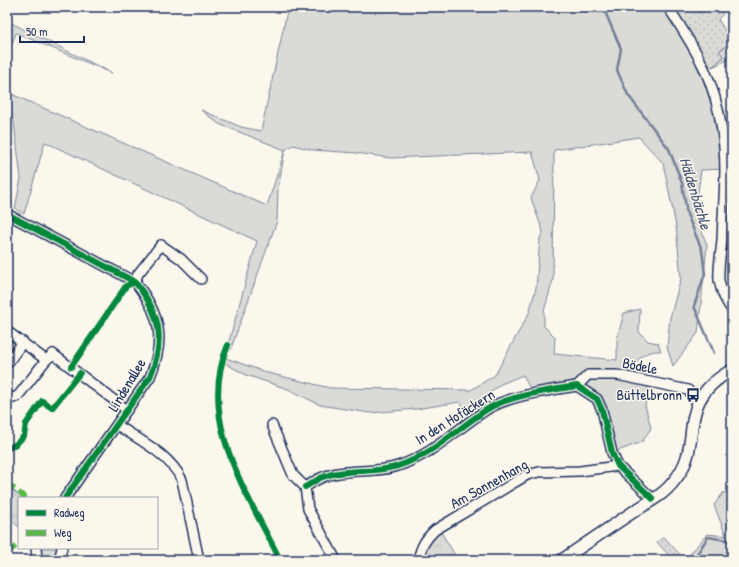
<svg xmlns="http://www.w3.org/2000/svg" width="739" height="567" font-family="'Patrick Hand',sans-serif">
	<defs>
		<pattern id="park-tufts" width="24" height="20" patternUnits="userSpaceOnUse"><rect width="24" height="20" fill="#dadad7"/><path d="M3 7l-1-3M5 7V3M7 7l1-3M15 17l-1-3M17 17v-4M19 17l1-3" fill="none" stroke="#babbbb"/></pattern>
		<pattern id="garden-dots" width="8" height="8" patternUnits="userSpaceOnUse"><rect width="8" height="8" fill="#dadad7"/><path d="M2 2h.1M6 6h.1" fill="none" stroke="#babbbb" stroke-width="1.8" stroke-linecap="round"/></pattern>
	</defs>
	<rect width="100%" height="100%" fill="#fbf7ec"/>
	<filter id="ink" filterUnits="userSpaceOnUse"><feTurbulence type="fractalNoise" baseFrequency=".025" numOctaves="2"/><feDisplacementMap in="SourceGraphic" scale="8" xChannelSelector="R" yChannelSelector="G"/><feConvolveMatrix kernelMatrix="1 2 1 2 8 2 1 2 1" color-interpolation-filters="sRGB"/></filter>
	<g filter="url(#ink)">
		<!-- grass -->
		<g fill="#dadad7" stroke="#7a849a" fill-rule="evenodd">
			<path d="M288,7h392l-7,7 38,67 14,88 -24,1 -6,44 12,31 -9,88 -25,33 -6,-19 3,-29 11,-40 -5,-52 -13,-63 -24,-26 -85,13 -1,130 -9,31v15l11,11 -1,17 63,6v-21l7,-26 16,-4 -1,23 9,9 10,2 3,8c-18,-1 -27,10 -32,26l20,5 -4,23 6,23 -9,14 -30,11 -10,-43 -25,-24 -44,9 -10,-20 -22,9 -19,15 4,11 -15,12 -11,-20 -44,7 -46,4 -50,-8 -32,-16 -42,-14 -25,-14 7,-16 29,-104 -212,-99 -21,72 -9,-5 6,-31 -7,-55 -7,-23v-79l105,52 -96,-40 -8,22 1,38 258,113 18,-56 -66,-26 -18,-14 40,17 20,4zM293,145l20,5 43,3 34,5 142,-6 8,28 -9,18 12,34 -3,6 -4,50 -7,25 -34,62 -24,15 -141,-2 -62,-15 -45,-16 7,-6 47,-130 1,-32 7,-39z"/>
			<polygon points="732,42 732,58 712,67 724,57 719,51"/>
			<polygon points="732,491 732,560 685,560 707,534 726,536 714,505 723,493"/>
			<polygon points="40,548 57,548 57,552 52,560 44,560 39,551"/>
		</g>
		<!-- park -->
		<g fill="url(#park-tufts)" stroke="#7a849a">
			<polygon points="7,486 23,498 19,498 19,527 7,517"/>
			<path d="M441,532l17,28h-35c3,-14 7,-20 18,-28z"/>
		</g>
		<!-- garden -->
		<g fill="url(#garden-dots)" stroke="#7a849a">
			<polygon points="680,7 696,7 698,13 709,7 719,7 723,14 718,19 732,42 719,51 724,57 712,67 696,52 672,14"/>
			<polygon points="664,537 682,557 673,560 657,542"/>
		</g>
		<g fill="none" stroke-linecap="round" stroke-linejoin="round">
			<!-- stream -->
			<g stroke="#747e96" stroke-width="2.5">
				<polyline points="603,7 621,49 617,70 628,95 669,149 682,183 687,214 702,250 705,274 694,306 714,353"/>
				<polyline points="693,560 708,537 732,541"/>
			</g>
			<defs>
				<g id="minor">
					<path d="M668,7c28,43 47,72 54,124 6,35 1,73 0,109 -1,13 -4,27 -3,40 2,11 6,21 13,30"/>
					<path d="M7,214l128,68c25,31 31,57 15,95l-85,121"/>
					<polyline points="135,282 138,274 161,245 181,259 201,279"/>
					<polyline points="7,331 46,360 53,354 127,410"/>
					<polyline points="7,364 23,342"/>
					<polyline points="577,386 588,375 617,375 688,390 697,402"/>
					<polyline points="7,400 18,396 46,360"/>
					<path d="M117,425c24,16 52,29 65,55l17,80"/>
					<polyline points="272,425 293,475 305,487 308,509 336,560"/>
					<path d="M305,487c6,-3 12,-8 18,-10 23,-9 51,-3 75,-11 34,-11 59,-37 88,-56 21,-14 65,-20 91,-24l20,13 5,11 10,43 6,13 35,33"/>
					<polyline points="36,548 37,560"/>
					<polyline points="59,560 62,548"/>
					<path d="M418,560c3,-13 7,-21 17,-30l92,-55 12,-3 41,-1 38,-5"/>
				</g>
				<path id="tertiary" d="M562,560c23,-16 47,-32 71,-48 14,-9 31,-17 41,-31 33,-39 -3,-77 58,-111"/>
			</defs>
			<!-- minor casing -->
			<use href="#minor" stroke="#1b2f5e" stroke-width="12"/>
			<!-- tertiary casing -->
			<use href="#tertiary" stroke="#1b2f5e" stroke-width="14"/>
			<!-- minor -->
			<use href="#minor" stroke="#fbf7ec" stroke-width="9"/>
			<!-- tertiary -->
			<use href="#tertiary" stroke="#fbf7ec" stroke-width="11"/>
			<!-- quiet -->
			<g stroke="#58b947" stroke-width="5" stroke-dasharray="10 5" stroke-linecap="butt">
				<polyline points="7,483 26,498"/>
				<polyline points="7,550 11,550 19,544"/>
			</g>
			<defs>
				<g id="cycleway">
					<path d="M7,214l128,68c25,31 31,57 15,95l-85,121"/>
					<path d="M228,345c-32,75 20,149 52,215"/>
					<polyline points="71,367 126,286 135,282"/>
					<polyline points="7,449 16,444 24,436 26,424 42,401 52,408 80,373"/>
					<path d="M305,487c6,-3 12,-8 18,-10 23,-9 51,-3 75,-11 34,-11 59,-37 88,-56 21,-14 65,-20 91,-24l20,13 5,11 10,43 6,13 35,33"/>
				</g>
			</defs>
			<!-- cycleway casing -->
			<use href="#cycleway" stroke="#fbf7ec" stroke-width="8"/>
			<!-- cycleway -->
			<use href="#cycleway" stroke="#00873e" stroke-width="6"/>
		</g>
	</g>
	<!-- icons -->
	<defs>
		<symbol id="bus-bare" viewBox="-9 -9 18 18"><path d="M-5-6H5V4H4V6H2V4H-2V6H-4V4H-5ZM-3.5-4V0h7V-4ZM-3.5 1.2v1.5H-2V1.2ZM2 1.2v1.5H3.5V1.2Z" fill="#1b2f5e" stroke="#fbf7ec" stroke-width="2.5" paint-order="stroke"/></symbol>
	</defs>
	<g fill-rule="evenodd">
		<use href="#bus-bare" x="683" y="385" width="20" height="20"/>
	</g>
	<g text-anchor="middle" stroke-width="3" stroke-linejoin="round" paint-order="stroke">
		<!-- street labels -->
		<g font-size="15" fill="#1b2f5e" stroke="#fbf7ec">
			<text transform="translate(640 366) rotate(11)" y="5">Bödele</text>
			<text transform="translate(127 385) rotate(-59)" y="5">Lindenallee</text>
			<text transform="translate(455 417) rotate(-32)" y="5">In den Hofäckern</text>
			<text transform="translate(489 484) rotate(-29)" y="5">Am Sonnenhang</text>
		</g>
		<!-- poi labels -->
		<g font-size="15" fill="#1b2f5e" stroke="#fbf7ec" text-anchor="end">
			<text x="682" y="400">Büttelbronn</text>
		</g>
		<!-- water labels -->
		<g font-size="16" font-style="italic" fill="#47577a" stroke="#fbf7ec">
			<text transform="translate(696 193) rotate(73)" y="6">Häldenbächle</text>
		</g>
	</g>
	<!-- margin -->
	<rect width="739" height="567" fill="none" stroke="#fbf7ec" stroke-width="24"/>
	<rect x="12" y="12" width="715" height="543" fill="none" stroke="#1b2f5e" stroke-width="1.5" filter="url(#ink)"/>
	<!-- legend -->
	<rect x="18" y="497" width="140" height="52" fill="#fbf7ec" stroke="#a1a7b3"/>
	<rect x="26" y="510" width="20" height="6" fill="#00873e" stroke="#a1a7b3"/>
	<text x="54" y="517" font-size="12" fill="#1b2f5e">Radweg</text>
	<rect x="26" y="530" width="20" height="6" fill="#58b947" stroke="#a1a7b3"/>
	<text x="54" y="537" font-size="12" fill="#1b2f5e">Weg</text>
	<!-- scale -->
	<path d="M20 36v6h64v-6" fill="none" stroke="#1b2f5e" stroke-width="2"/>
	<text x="26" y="36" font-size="12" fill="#1b2f5e" stroke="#fbf7ec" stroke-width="3" paint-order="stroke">50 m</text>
</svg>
